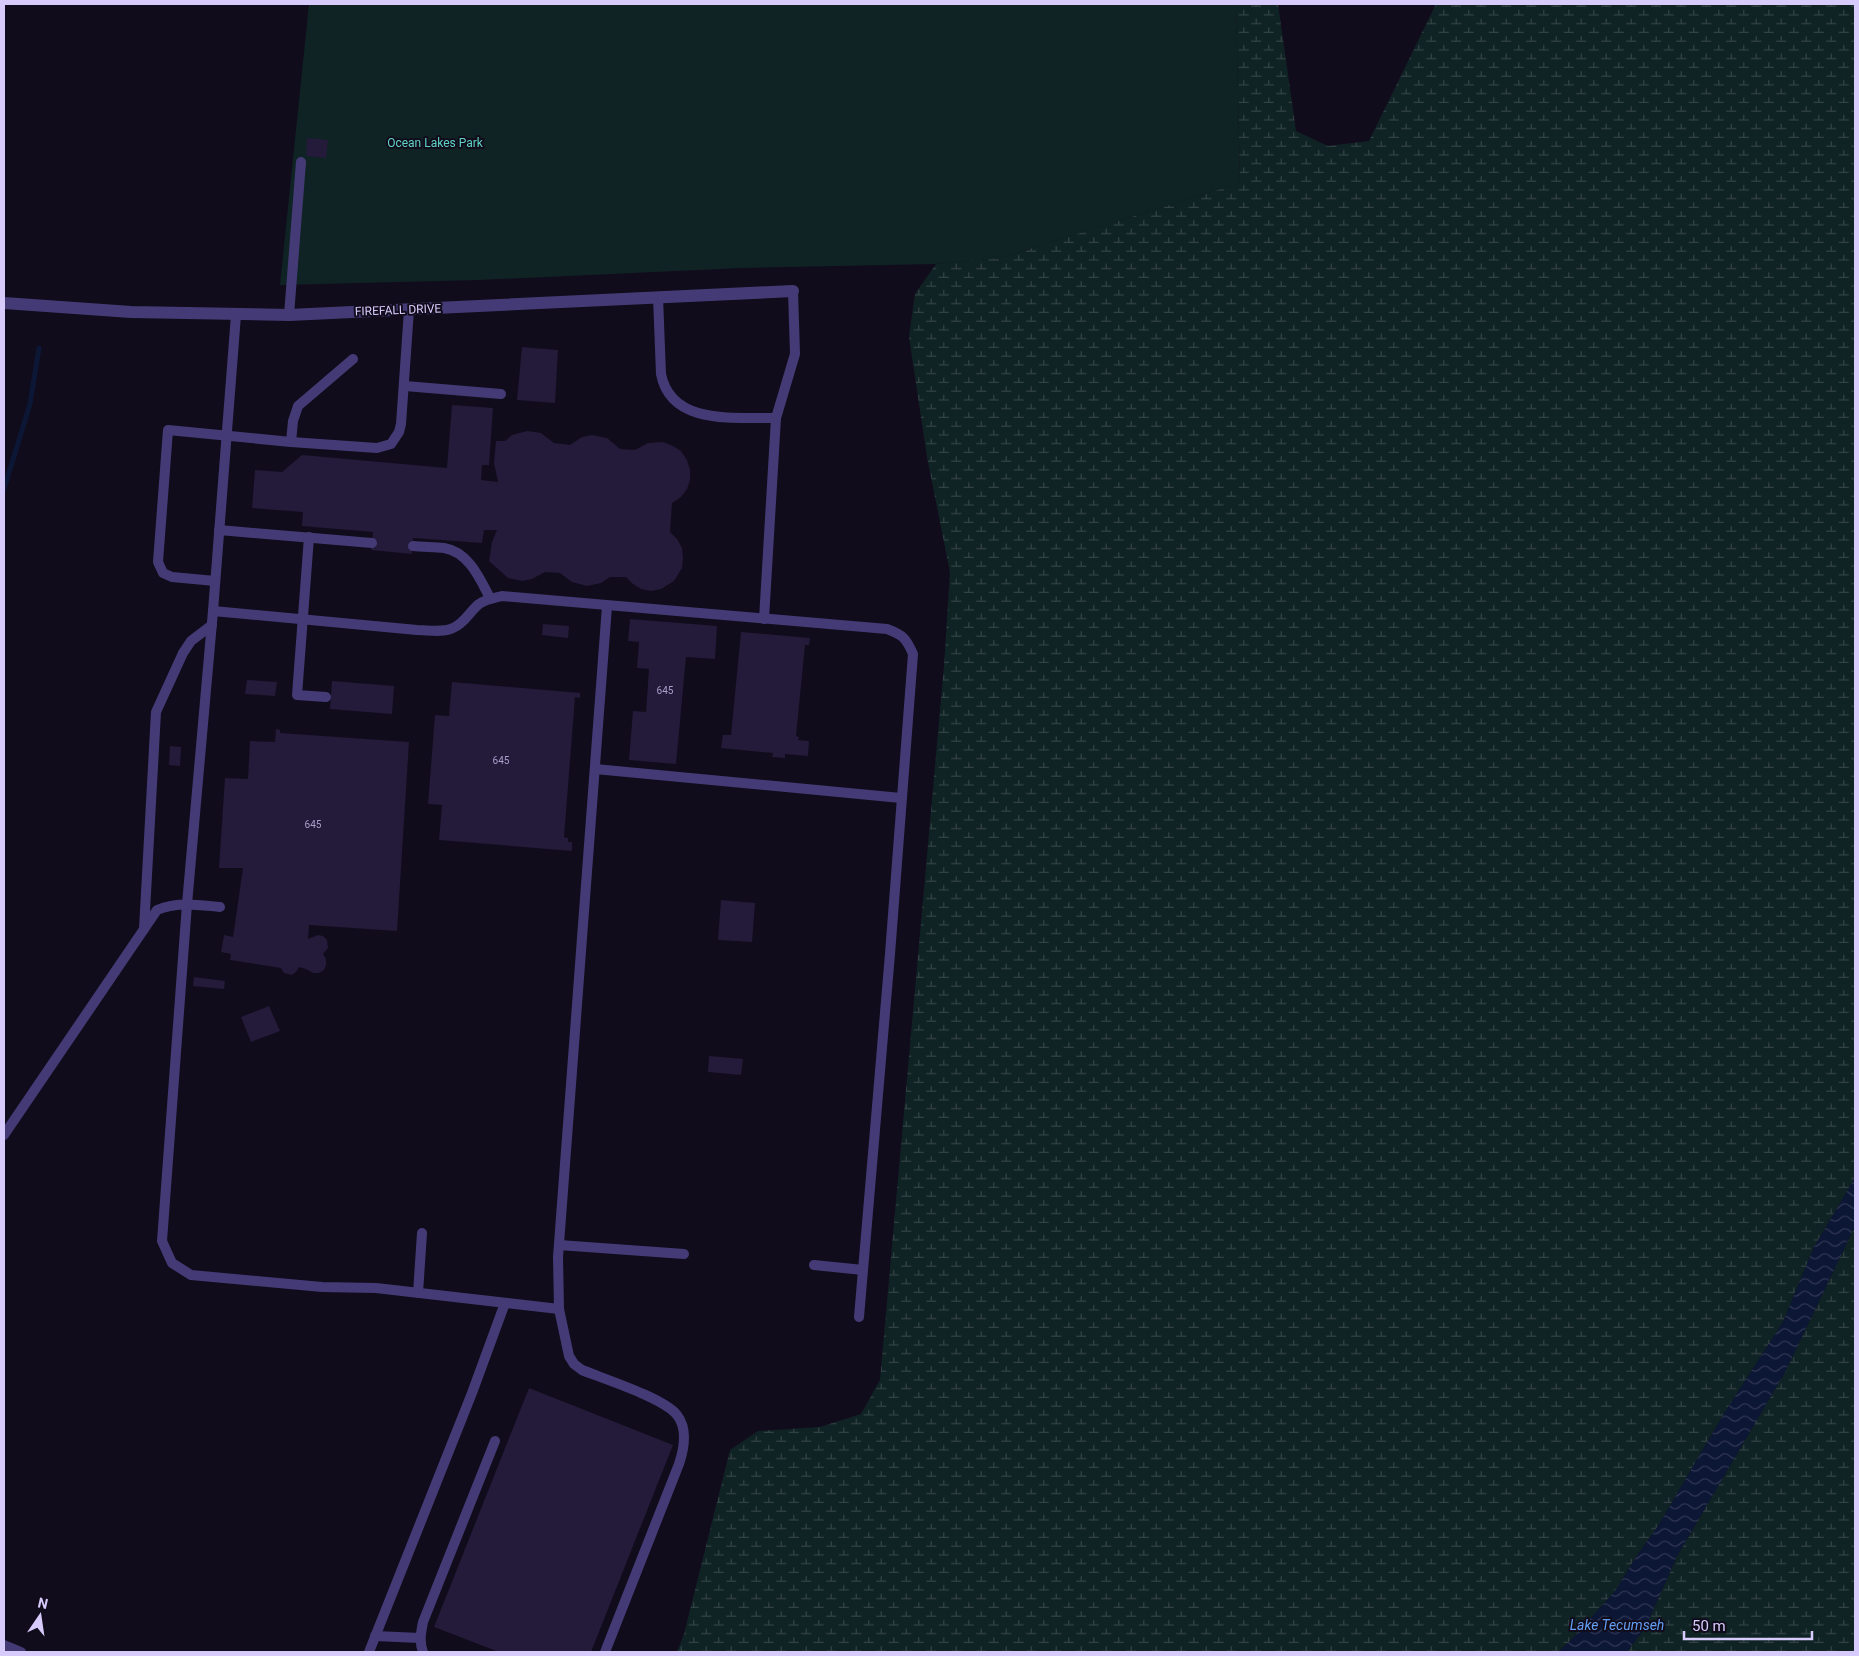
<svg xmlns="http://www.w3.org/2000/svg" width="1859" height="1656" font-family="Roboto,sans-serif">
	<defs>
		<pattern id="wetland-marsh" width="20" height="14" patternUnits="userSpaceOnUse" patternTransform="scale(1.25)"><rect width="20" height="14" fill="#102324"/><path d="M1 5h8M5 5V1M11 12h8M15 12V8" fill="none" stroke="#324245"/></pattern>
		<pattern id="water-waves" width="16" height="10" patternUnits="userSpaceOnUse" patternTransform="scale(1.25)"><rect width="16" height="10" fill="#0c1635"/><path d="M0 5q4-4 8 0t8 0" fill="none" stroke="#2f3753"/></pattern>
	</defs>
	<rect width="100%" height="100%" fill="#110c1b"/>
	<!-- green -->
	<polygon fill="#102324" points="309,4 1236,4 1240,183 1000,258 936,264 741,268 478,280 280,285"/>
	<!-- wetland -->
	<g fill="url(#wetland-marsh)">
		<polygon points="1236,4 1278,4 1296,131 1328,146 1369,141 1436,4 1855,4 1855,1178 1814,1247 1783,1322 1725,1412 1658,1526 1634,1560 1616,1590 1571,1640 1558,1652 677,1652 684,1634 730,1450 758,1431 820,1427 861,1414 880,1380 944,666 950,572 927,457 909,337 915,294 936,264 1000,258 1240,183"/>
		<polygon points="1855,1226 1855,1650 1852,1652 1627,1652 1646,1626 1677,1556 1785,1372"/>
	</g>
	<!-- water -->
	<polygon fill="url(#water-waves)" points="1855,1178 1855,1226 1785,1372 1677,1556 1646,1626 1627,1652 1558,1652 1571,1640 1616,1590 1634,1560 1658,1526 1725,1412 1783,1322 1814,1247"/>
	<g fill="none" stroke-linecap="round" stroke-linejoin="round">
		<!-- stream -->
		<polyline stroke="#0c1635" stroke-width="5" points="4,489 30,404 39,348"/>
	</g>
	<!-- building -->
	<g fill="#241a3a">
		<polygon points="307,138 328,140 326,158 306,156"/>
		<polygon points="522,347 558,350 555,403 517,400"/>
		<polygon points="452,405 493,408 489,465 482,465 481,480 498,482 494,463 496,441 505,441 512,435 527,431 541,433 554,443 570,445 582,437 592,435 607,438 620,449 635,450 648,443 663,442 673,446 681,451 687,460 690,470 690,480 687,489 681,497 672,503 670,532 677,539 682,548 683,558 682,568 674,581 661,589 651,591 641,589 633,584 626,577 610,577 601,583 587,586 572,582 560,573 545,572 532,579 522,581 508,578 489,561 492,542 497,530 484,530 482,543 413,538 412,554 371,550 373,532 302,526 303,512 252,508 255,470 282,472 302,455 447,468"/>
		<polygon points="630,619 717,626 715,659 686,657 676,764 629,760 633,711 646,712 649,669 637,668 639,642 628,641"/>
		<polygon points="543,624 569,626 568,638 542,635"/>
		<polygon points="741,632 810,638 809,645 805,645 796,736 799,737 798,740 809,741 808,756 785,754 785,758 772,757 773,753 721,748 723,735 731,735"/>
		<polygon points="247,680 277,682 275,696 245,694"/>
		<polygon points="332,681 394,686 392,714 330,709"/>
		<polygon points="452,682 580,693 580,698 575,697 564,837 568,838 568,842 572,842 572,851 439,840 442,805 428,804 435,715 449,716"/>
		<polygon points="276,729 280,730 280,733 409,742 397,931 309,925 308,939 318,935 323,936 327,940 328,948 323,954 326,959 326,965 324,970 319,973 313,973 306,969 299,967 296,972 292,975 284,973 281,968 230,960 231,954 221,952 224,935 233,937 243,868 219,868 225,778 248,779 250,741 275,742"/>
		<polygon points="170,746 181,747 180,766 169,765"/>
		<polygon points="721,900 755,903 752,942 718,940"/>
		<polygon points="194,977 225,981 224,989 193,986"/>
		<polygon points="269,1006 280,1031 251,1042 241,1017"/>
		<polygon points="709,1056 743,1059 741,1075 708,1072"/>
		<polygon points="529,1388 673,1445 591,1652 499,1652 434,1627"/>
	</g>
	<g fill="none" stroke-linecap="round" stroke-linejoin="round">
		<!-- service -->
		<g stroke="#443b76" stroke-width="10">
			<path d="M658,297l3,77c10,52 74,43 115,44l19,-64 -2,-63"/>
			<polyline points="236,315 213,611 187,904 162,1241 172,1263 191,1275 322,1287 376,1288 559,1309"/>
			<polyline points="289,315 301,162"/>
			<polyline points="405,386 501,394"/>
			<polyline points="291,442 293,421 298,406 353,359"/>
			<polyline points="219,530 372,543"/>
			<polyline points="309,537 297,695 326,697"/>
			<path d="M413,546c10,1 21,1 31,2 25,4 36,31 46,50"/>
			<polyline points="215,581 172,577 163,573 158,562 168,430 291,442 377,448 391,444 399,432 401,424 409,310"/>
			<path d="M213,611l204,19c11,0 26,3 36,-2 12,-5 17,-17 26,-24 7,-5 15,-6 23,-8l385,33c16,6 19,9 26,25l-23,300 -31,363"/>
			<polyline points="764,619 776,418"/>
			<polyline points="595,769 901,798"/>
			<polyline points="144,929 156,712 183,653 191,641 212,625"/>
			<path d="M4,1135l153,-225c21,-9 42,-5 63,-3"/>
			<polyline points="559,1245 684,1254"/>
			<polyline points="814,1265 863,1270"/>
			<polyline points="418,1293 422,1233"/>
			<polyline points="375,1636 420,1638"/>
			<polyline points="4,1645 21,1652"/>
			<polyline points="369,1652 472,1393 505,1303"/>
			<path d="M423,1652c-4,-10 -2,-20 0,-30l72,-181"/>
			<path d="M605,1652l74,-188c5,-15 9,-35 -2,-49 -13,-17 -73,-36 -95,-45l-8,-6 -5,-8 -10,-47 -1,-52 49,-651"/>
		</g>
		<!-- minor -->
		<polyline stroke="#443b76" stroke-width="12" points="4,303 131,312 289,315 793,291"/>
	</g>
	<g text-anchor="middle" stroke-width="4" stroke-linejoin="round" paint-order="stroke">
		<!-- number labels -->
		<g font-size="10" fill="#aa9fcb">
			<text x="665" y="694">645</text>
			<text x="501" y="764">645</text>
			<text x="313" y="828">645</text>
		</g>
		<!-- park labels -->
		<g font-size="12" fill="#5ed3c4" stroke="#110c1b">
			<text x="435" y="147">Ocean Lakes Park</text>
		</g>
		<!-- street labels -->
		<g font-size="12" fill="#d6cbfb" stroke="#110c1b">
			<text transform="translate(398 310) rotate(-2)" y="4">FIREFALL DRIVE</text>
		</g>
		<!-- water labels -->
		<g font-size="14" font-style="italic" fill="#629ef2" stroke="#110c1b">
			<text x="1617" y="1630">Lake Tecumseh</text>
		</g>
	</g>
	<!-- border -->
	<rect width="1859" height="1656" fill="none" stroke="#d6cbfb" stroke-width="10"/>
	<!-- north arrow -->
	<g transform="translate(40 1616) rotate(13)" stroke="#110c1b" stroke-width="4" paint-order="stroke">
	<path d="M0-4L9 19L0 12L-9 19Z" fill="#d6cbfb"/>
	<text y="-8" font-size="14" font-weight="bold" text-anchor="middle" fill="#d6cbfb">N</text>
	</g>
	<!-- scale -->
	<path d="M1684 1631v8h128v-8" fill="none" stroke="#d6cbfb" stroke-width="2.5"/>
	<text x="1692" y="1631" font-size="15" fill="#d6cbfb" stroke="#110c1b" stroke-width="4" paint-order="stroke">50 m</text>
</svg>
